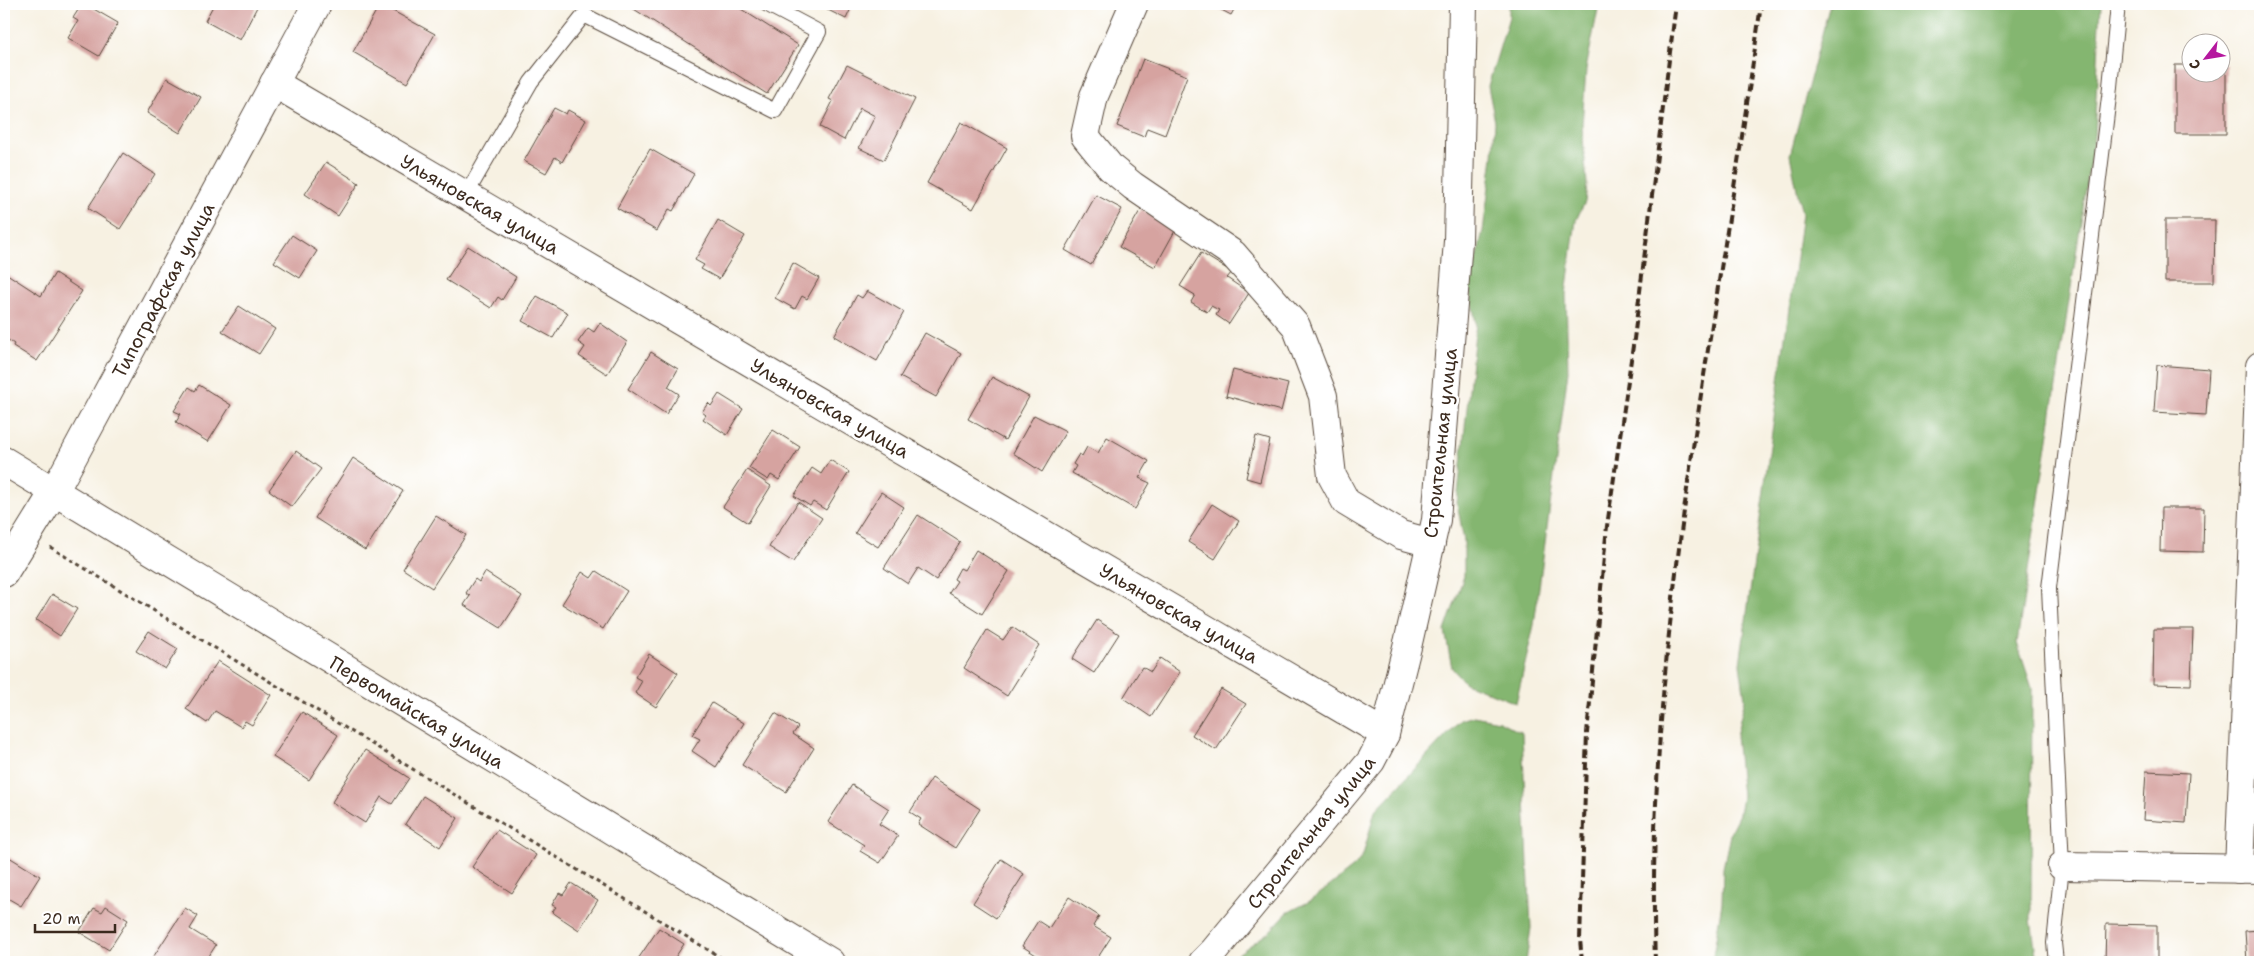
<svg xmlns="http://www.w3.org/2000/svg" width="2264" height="966" font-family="'Shantell Sans',sans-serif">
	<rect width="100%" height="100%" fill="#fff"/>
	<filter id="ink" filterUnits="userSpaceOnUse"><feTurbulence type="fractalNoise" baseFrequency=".02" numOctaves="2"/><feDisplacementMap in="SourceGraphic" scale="10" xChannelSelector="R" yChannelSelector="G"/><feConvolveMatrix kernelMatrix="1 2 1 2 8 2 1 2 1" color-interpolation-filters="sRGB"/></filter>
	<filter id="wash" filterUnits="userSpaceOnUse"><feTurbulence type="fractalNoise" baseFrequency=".0096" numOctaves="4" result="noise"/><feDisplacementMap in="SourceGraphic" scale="20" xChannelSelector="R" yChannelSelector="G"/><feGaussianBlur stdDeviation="1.12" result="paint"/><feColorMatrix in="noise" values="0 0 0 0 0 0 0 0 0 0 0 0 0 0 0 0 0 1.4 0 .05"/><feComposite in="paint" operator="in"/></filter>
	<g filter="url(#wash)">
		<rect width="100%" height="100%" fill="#f7f1e2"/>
		<!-- forest -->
		<g fill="#84b670" stroke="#607047">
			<polygon points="1509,4 1599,4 1586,69 1582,126 1587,184 1585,202 1576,220 1566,294 1568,371 1534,625 1516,703 1465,683 1452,668 1445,631 1464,576 1464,541 1457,503 1476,323 1469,288 1483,231 1493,157 1495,122 1488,86 1509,17"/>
			<polygon points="1830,4 2101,4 2094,136 2017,643 2032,688 2031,919 2037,962 1712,962 1722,903 1723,868 1731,830 1739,814 1742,796 1736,736 1745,699 1740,664 1802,214 1790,155"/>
			<polygon points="1474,716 1499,721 1522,733 1531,928 1526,962 1230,962 1235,956 1269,932 1287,913 1312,900 1355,866 1363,855 1375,811 1461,720"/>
		</g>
		<g id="blocks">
			<!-- building -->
			<g fill="#d6a3a0">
				<polygon points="82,4 85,4 118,23 99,56 68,38 78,21 73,18"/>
				<polygon points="214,4 255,4 258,5 240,40 205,21"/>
				<polygon points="380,4 435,34 407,83 353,52"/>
				<polygon points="626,4 733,4 798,45 767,94"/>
				<polygon points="800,4 812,4 810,9"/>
				<polygon points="816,4 853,4 846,19"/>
				<polygon points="1210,4 1237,4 1231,15"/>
				<polygon points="1143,59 1187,76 1165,135 1147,128 1144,137 1117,126"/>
				<polygon points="847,65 915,99 884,160 859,148 875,116 860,108 844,140 820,127 833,101 829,99"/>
				<polygon points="2175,65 2192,65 2192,72 2222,72 2222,65 2226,65 2226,134 2175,134"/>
				<polygon points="167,78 201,97 180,133 147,113"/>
				<polygon points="554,108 566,114 568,110 586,120 562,162 555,157 546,173 524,161"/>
				<polygon points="961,122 1007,148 973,209 927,183"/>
				<polygon points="650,149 694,174 673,211 669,209 657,231 617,208"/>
				<polygon points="123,153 155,174 120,229 88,208"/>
				<polygon points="326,162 359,183 338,216 305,194"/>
				<polygon points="1096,195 1122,209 1091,265 1065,250"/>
				<polygon points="1141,209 1176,229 1155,267 1119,247"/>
				<polygon points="718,220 745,236 719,279 701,269 704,265 695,260"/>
				<polygon points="2165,220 2215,220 2214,282 2165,282"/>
				<polygon points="292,235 317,251 300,278 274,262"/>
				<polygon points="468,246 516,277 502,300 498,297 491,308 446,280"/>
				<polygon points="1201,253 1232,272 1227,278 1249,293 1229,324 1216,315 1219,310 1211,306 1207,312 1191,302 1195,295 1180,286"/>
				<polygon points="793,263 819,278 807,299 802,296 795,309 775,298"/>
				<polygon points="4,272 41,296 55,273 82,291 37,361 13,346 14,344 4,337"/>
				<polygon points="867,291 904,312 877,361 834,336 857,295 862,298"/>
				<polygon points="537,296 568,313 553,338 522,321"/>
				<polygon points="239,306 275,329 259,354 222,331"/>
				<polygon points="600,323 627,342 607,374 579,356 585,347 578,342 588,328 594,332"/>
				<polygon points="925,333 961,353 936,397 900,377"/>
				<polygon points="651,352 678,369 668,387 679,394 666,414 628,389"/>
				<polygon points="2157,365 2209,369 2206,415 2154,412"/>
				<polygon points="1233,370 1288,384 1281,411 1226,396"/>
				<polygon points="992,377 1029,397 1005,440 968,419"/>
				<polygon points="199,385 231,405 208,442 176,422 181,414 174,411 189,387 195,391"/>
				<polygon points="719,394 743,409 727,435 703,419 706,415 702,412 708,403 711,406"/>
				<polygon points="1034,415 1066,431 1042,472 1013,453"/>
				<polygon points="773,430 800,447 779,480 771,475 768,480 749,468"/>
				<polygon points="1256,436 1270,440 1260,482 1246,478"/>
				<polygon points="1107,437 1149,461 1139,478 1150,483 1135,509 1072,473 1076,466 1073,464 1079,454 1082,456 1087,447 1098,453"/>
				<polygon points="296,451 321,469 292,507 269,490"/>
				<polygon points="353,458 403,491 365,550 315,518"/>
				<polygon points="830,460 849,472 826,510 813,502 810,506 794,496 812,468 821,474"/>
				<polygon points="747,470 771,486 748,523 723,507"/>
				<polygon points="881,492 904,507 878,547 855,533"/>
				<polygon points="798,502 822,518 793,562 769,547"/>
				<polygon points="1212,504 1239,521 1215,559 1188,542"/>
				<polygon points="2161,508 2204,508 2203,552 2160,551"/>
				<polygon points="918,515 960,542 936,580 918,568 908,584 884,568"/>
				<polygon points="436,516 466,535 432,588 403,569"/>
				<polygon points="976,550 1009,571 982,614 949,593 957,581 954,579 960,568 964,570"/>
				<polygon points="596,571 627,591 603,629 562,604 582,572 591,578"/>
				<polygon points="485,572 522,596 501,628 464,605 470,596 466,593 475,579 479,582"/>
				<polygon points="52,594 77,609 60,636 36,620"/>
				<polygon points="1097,620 1119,634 1094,673 1072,659"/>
				<polygon points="1012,627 1039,645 1007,696 964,668 987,630 1003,640"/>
				<polygon points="2154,629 2193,629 2191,685 2153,684"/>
				<polygon points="149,631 178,649 165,669 136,651"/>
				<polygon points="649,654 678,673 656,707 635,693 642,681 635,677"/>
				<polygon points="1160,658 1180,672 1151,717 1123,698 1142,667 1151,672"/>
				<polygon points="218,661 271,695 252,725 245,721 241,727 215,711 207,723 186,709"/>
				<polygon points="1221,689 1246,704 1216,750 1192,735"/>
				<polygon points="712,703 744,723 716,767 692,751 700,739 692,735"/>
				<polygon points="302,712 338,735 309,780 273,757"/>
				<polygon points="775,713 798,727 793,734 814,748 786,792 742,765"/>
				<polygon points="365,750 409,778 392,804 381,797 365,823 332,802"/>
				<polygon points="2146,771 2189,773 2186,823 2143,820"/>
				<polygon points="932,778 980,809 955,848 918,824 921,819 910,812"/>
				<polygon points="852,785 889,809 879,824 898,836 880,863 860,851 864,845 828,822"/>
				<polygon points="423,796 458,818 440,847 405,824"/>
				<polygon points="497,830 536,855 512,893 472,867"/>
				<polygon points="9,857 40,876 21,906 4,896 4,866"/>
				<polygon points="1001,859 1024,874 996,918 973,903"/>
				<polygon points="571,883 598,900 579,930 552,912 556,907 552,905 559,893 563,895"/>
				<polygon points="1069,897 1099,916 1093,926 1111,937 1095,962 1047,962 1022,946 1038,921 1049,928"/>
				<polygon points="106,906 128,920 109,950 79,932 94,908 102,912"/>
				<polygon points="185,908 198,916 190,929 216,945 205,962 150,962"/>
				<polygon points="2106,924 2157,925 2157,962 2105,962"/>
				<polygon points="659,928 684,944 672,962 636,962"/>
				<polygon points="2260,930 2260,962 2247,962 2245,931"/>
			</g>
		</g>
	</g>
	<g filter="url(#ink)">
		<use href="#blocks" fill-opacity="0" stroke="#57483b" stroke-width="1"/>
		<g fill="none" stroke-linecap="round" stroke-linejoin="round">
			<defs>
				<g id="service">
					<polyline points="466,195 531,82 584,15 775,111 819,32 766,4"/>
					<polyline points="2056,962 2054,943 2062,866 2049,588 2109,97 2118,4"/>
				</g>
				<g id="minor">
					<polyline points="1134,4 1094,96 1085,136 1111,168 1133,186 1233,254 1296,326 1323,396 1332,476 1346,502 1401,535 1431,543"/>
					<polyline points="274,83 1385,734"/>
					<polyline points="4,461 830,962"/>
					<polyline points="4,573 54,492 317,4"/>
					<polyline points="2062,866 2260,869"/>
					<polyline points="2239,869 2260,366"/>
				</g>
				<polyline id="tertiary" points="1203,962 1214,951 1371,761 1385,734 1408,643 1436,520 1458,241 1463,4"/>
			</defs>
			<!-- service casing -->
			<use href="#service" stroke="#57483b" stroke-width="16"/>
			<!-- minor casing -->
			<use href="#minor" stroke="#57483b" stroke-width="30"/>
			<!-- tertiary casing -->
			<use href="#tertiary" stroke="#57483b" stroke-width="30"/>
			<!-- path -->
			<polyline stroke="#57483b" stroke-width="3" stroke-dasharray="4 4" stroke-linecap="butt" points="50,547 728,962"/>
			<!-- service -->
			<use href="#service" stroke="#fff" stroke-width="14"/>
			<!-- minor -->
			<use href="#minor" stroke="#fff" stroke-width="28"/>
			<!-- tertiary -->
			<use href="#tertiary" stroke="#fff" stroke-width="28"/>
			<!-- rail -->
			<g stroke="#3b2a1e" stroke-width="4" stroke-dasharray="8 4" stroke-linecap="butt">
				<polyline points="1582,962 1580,939 1587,733 1607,526 1634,339 1676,4"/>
				<path d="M1655,962c-11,-323 64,-640 106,-958"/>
			</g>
		</g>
	</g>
	<g text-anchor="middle" stroke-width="5" stroke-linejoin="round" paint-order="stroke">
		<!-- street labels -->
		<g font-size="19" fill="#3b2a1e" stroke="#fff">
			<text transform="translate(480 204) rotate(30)" y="7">Ульяновская улица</text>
			<text transform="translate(163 290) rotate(-62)" y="7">Типографская улица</text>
			<text transform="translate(830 408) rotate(30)" y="7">Ульяновская улица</text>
			<text transform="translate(1440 443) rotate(-84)" y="7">Строительная улица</text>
			<text transform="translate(1179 613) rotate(30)" y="7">Ульяновская улица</text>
			<text transform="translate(417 712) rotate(31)" y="7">Первомайская улица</text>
			<text transform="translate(1311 832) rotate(-51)" y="7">Строительная улица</text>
		</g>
	</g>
	<!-- margin -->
	<rect width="2264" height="966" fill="none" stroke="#fff" stroke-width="20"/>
	<!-- north arrow -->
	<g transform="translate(2206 58) rotate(239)"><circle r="24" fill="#ffffff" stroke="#b1aaa5"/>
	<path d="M0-4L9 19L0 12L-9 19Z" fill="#b5179e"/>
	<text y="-8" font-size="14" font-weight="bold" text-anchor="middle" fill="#3b2a1e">С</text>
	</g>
	<!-- scale -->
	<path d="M35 924v8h80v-8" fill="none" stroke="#3b2a1e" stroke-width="2.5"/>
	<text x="42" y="924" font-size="15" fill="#3b2a1e" stroke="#ffffff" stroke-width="4" paint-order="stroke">20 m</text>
</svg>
